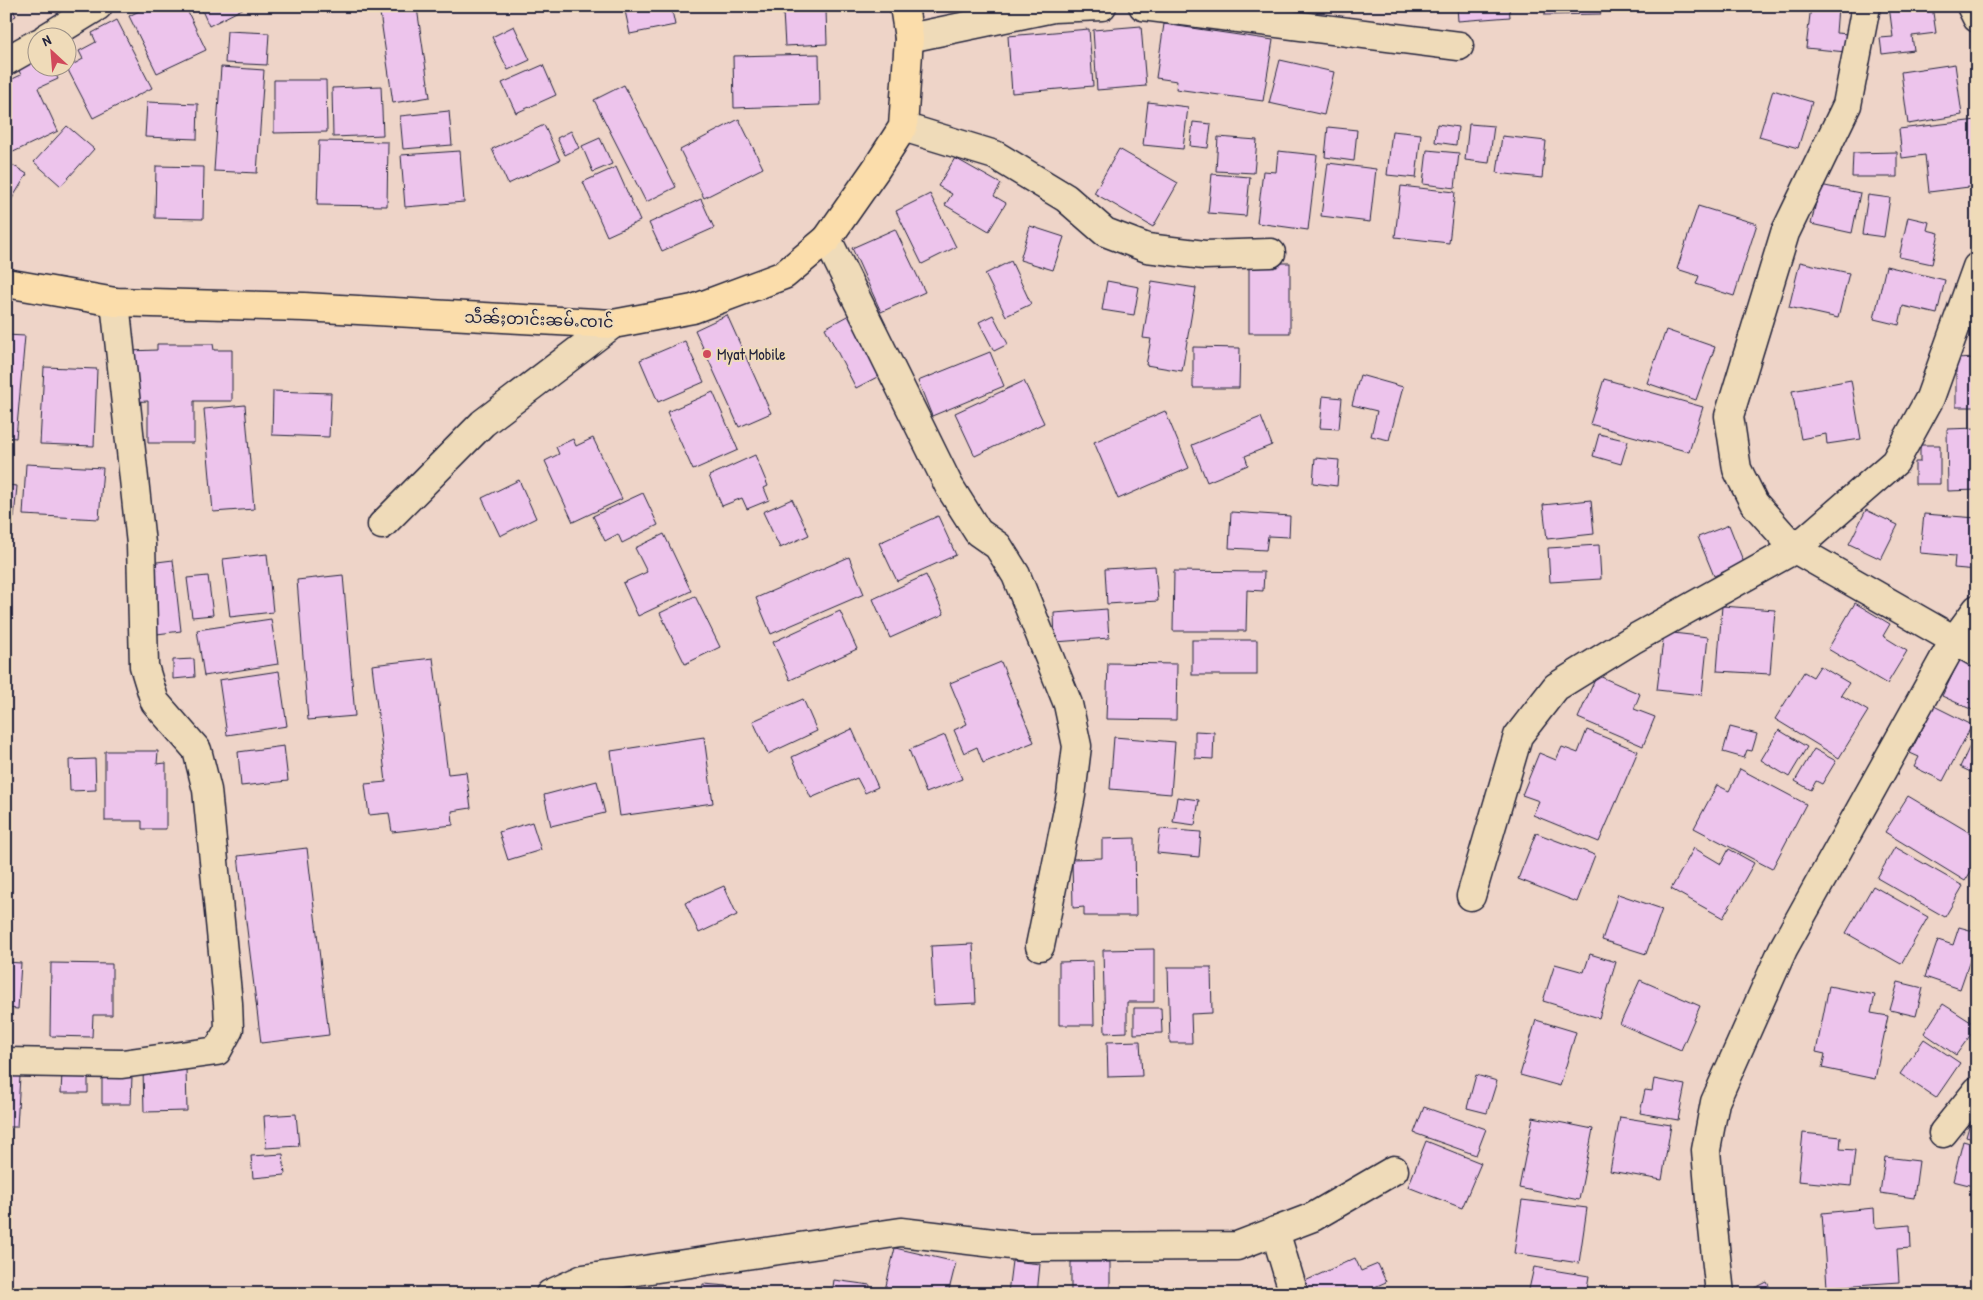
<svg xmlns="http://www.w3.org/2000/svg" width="1983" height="1300" font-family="'Patrick Hand','Noto Sans Myanmar',sans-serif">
	<rect width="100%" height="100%" fill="#eed4c8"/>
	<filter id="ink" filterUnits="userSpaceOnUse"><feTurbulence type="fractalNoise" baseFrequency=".02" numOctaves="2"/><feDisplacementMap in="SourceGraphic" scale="10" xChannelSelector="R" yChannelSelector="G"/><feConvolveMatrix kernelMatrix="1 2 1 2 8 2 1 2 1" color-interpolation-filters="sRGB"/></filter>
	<g filter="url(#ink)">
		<!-- building -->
		<g fill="#edc4ec" stroke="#22223b">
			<polygon points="6,6 11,6 16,16 6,21"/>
			<polygon points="149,6 185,6 206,50 157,73 129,16"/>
			<polygon points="200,6 248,6 209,26"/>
			<polygon points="624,6 671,6 675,25 630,34"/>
			<polygon points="747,6 788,6 748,11"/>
			<polygon points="1457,6 1509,6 1510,17 1458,21"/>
			<polygon points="1545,6 1601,6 1601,14 1545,15"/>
			<polygon points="1811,6 1838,7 1836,33 1849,34 1846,52 1806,48"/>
			<polygon points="1889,6 1932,6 1936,33 1912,36 1914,50 1882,54 1880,38 1893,37"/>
			<polygon points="417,8 430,97 393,103 380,13"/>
			<polygon points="826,10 827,44 785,46 783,12"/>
			<polygon points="117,20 152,88 93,118 67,68 83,59 79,51 96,42 92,33"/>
			<polygon points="1164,24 1273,40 1263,101 1176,89 1177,81 1156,78"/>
			<polygon points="514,26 530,60 508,70 492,37"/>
			<polygon points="1141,26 1146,86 1097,90 1093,30"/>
			<polygon points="1089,29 1093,86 1012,93 1008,36"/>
			<polygon points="227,31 269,33 267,65 225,63"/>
			<polygon points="38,54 38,68 53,68 58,79 38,88 58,131 9,154 6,147 6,82 21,75 16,64"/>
			<polygon points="819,54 820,105 734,108 733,56"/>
			<polygon points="1280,60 1334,72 1324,115 1269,103"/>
			<polygon points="1955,64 1962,115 1908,124 1901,72"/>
			<polygon points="543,65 556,95 516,113 502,83"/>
			<polygon points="221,67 264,70 257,173 214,171"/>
			<polygon points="274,80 326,80 327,132 274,133"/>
			<polygon points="624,85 676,187 646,202 594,100"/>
			<polygon points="381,86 383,135 333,137 332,88"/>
			<polygon points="1773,90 1812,102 1798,148 1759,137"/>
			<polygon points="147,102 198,104 197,139 145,137"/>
			<polygon points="1148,102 1188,107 1183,149 1143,145"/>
			<polygon points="449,111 452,145 403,149 400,116"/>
			<polygon points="739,119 763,168 704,198 680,150"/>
			<polygon points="1977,120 1977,186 1929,192 1925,155 1902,158 1899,129"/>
			<polygon points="1193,122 1211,124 1208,148 1190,146"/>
			<polygon points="1437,124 1458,127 1456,145 1435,142"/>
			<polygon points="1469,124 1494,126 1489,163 1465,160"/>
			<polygon points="544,125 560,160 508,184 492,149"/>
			<polygon points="67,126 94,149 61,186 34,162"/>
			<polygon points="1328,127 1357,130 1354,161 1325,157"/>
			<polygon points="571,131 579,148 565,155 557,138"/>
			<polygon points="1392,131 1421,134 1416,178 1387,175"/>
			<polygon points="1502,136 1546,141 1542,178 1497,173"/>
			<polygon points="1218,137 1257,140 1254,173 1216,171"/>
			<polygon points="600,138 612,164 593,172 582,146"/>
			<polygon points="319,141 388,142 387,206 317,205"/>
			<polygon points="1119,149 1178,183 1153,227 1094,193"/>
			<polygon points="1427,150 1459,153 1455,188 1423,184"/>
			<polygon points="460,151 464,202 405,207 401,155"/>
			<polygon points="1278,151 1317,155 1308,230 1257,223 1263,171 1276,172"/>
			<polygon points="1897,152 1897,177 1852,177 1853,153"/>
			<polygon points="955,158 1001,184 994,196 1006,203 989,231 945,205 952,194 938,186"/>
			<polygon points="6,161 27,174 7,207 6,206"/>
			<polygon points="1328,163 1376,169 1370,222 1321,216"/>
			<polygon points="156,166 204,167 203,219 155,218"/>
			<polygon points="616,167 640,221 607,236 583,182"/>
			<polygon points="1212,174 1250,177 1246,216 1208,213"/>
			<polygon points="1820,185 1860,193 1852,233 1811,224"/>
			<polygon points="1401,186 1455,192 1449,243 1395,237"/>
			<polygon points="930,194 956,247 922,264 896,211"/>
			<polygon points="1868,195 1890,198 1884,237 1862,234"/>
			<polygon points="701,199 714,228 662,251 649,223"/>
			<polygon points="1698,206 1757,224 1734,296 1696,284 1699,276 1677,269"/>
			<polygon points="1908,217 1929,222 1927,230 1939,233 1932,264 1899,257"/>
			<polygon points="1030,226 1064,237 1053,270 1020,260"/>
			<polygon points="895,229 925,292 881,312 852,248"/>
			<polygon points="1011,261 1031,304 1006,316 985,274"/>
			<polygon points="1800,262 1849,273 1838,318 1789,307"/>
			<rect x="1249" y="263" width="41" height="70"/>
			<polygon points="1886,266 1945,280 1937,314 1903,306 1899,325 1874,319"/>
			<polygon points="1107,281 1139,287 1134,315 1102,310"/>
			<polygon points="1152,281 1196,288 1182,371 1146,365 1151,339 1143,338"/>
			<polygon points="727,315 771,413 739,427 695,330"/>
			<polygon points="849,315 881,375 856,388 825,328"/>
			<polygon points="993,315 1008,344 994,351 979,322"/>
			<polygon points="1666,330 1715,347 1696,400 1647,383"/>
			<polygon points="6,335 25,336 16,438 6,437"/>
			<polygon points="685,341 704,382 658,402 640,360"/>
			<polygon points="157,344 213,344 214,350 232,350 232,401 194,401 194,443 148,443 148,401 129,402 129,351 157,350"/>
			<polygon points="1193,347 1240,348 1239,388 1193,388"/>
			<polygon points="990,352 1004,386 932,416 918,381"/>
			<polygon points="1977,358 1977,407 1956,407 1956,359"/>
			<polygon points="44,367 97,369 94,446 40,444"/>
			<polygon points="1360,375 1403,387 1389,440 1371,436 1377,411 1352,405"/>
			<polygon points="1604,379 1703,407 1689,452 1590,424"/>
			<polygon points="1851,380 1861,439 1827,444 1826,434 1801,439 1792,391"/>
			<polygon points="1024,381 1044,423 975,456 955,413"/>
			<polygon points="273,391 331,393 329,437 272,435"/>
			<polygon points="713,392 738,450 693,470 667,412"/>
			<polygon points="1323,396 1342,398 1339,429 1320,428"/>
			<polygon points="245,405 254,509 213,512 204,409"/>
			<polygon points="1165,411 1189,468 1118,499 1094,442"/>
			<polygon points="1261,417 1272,445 1245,456 1248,465 1207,482 1192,445"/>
			<polygon points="1977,428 1977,490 1948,491 1947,429"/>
			<polygon points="1599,434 1628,441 1621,464 1593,456"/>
			<polygon points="593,438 622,499 573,522 545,461 559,454 556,447 573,439 576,446"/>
			<polygon points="1920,445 1940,445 1940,484 1915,484 1915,462 1920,462"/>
			<polygon points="755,455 768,486 764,488 769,500 747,509 742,498 722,506 709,476"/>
			<polygon points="1315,458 1339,460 1337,486 1313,483"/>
			<polygon points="26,464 103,468 99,519 23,515"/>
			<polygon points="519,480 536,518 500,536 482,498"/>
			<polygon points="6,485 17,486 14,518 6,517"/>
			<polygon points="643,493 658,525 622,543 618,534 605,541 593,516"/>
			<polygon points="792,499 809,535 780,548 763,512"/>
			<polygon points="1591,500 1594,534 1547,539 1543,505"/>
			<polygon points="1866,510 1898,525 1881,559 1849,544"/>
			<polygon points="1231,512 1290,516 1289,537 1268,536 1266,550 1229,548"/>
			<polygon points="1924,514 1977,518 1977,570 1954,568 1955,556 1920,553"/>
			<polygon points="938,516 956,555 897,581 879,543"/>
			<polygon points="1729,525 1744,563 1714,576 1698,537"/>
			<polygon points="664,534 691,591 638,616 623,583 647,572 635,548"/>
			<polygon points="1599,545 1601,579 1550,582 1548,548"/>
			<polygon points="267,554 273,612 230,617 223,559"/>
			<polygon points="849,557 864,594 771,634 756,598"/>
			<polygon points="173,560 181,631 157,634 149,563"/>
			<polygon points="1155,566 1158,601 1107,604 1105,569"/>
			<polygon points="1174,571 1264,572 1263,591 1247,590 1246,631 1173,631"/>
			<polygon points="343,575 355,716 308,720 297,580"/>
			<polygon points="926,575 944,614 890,638 873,599"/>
			<polygon points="208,576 213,615 192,617 187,578"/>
			<polygon points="695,596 720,647 685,664 660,613"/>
			<polygon points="1855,603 1890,624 1883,636 1907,651 1887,684 1828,649"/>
			<polygon points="1722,606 1775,610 1770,674 1717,671"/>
			<polygon points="1107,609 1109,638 1055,642 1054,613"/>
			<polygon points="840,611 857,649 790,680 773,642"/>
			<polygon points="271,619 278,664 204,676 197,630"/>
			<polygon points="1664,632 1708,637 1702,695 1657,690"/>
			<rect x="1192" y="640" width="65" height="35"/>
			<polygon points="6,643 11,644 6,671"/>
			<polygon points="1961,657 1977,665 1977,712 1942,696"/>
			<polygon points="433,658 448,774 466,772 471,808 452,811 453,825 392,832 389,813 369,815 365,784 386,782 372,665"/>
			<polygon points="194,659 195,677 173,679 173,660"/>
			<polygon points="1001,662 1034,742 983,763 977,747 964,753 954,730 967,724 950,683"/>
			<polygon points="1108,663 1177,664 1176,720 1106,719"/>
			<polygon points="1820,666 1849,683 1841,695 1868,711 1839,758 1775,719 1804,672 1813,677"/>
			<polygon points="279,671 287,726 227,735 219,680"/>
			<polygon points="1597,675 1640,694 1634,709 1655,717 1643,746 1578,718"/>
			<polygon points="803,699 817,731 768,754 753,721"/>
			<polygon points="1934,706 1972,725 1943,781 1914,767 1919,757 1910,753"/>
			<polygon points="1730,727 1757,734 1752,751 1747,750 1744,758 1723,752"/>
			<polygon points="852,729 878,787 865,793 857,778 811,798 792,757"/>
			<polygon points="1587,730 1638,751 1599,842 1533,815 1539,801 1522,795 1539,753 1556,760 1562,747 1578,753"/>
			<polygon points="1779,730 1807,747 1789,777 1761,760"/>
			<polygon points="1195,731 1214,732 1213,759 1195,758"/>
			<polygon points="1977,731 1977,775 1960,767"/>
			<polygon points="945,735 962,779 926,793 909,750"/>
			<polygon points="704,737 713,803 620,816 611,751"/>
			<polygon points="1114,737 1175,742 1171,794 1110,789"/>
			<polygon points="284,746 288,781 241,786 238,752"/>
			<polygon points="1814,749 1836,761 1822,784 1816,781 1811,790 1795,781"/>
			<polygon points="105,751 158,751 157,764 166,763 166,829 142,829 142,821 105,821"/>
			<polygon points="95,759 96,790 70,791 69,760"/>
			<polygon points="1740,769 1806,804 1772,869 1694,828 1717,785 1729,791"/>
			<polygon points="597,781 605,813 551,826 544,795"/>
			<polygon points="1908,796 1977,837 1977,862 1965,881 1885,832"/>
			<polygon points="1177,797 1199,800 1195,825 1173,822"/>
			<polygon points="6,799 11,800 6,848"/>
			<polygon points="532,822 541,850 508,860 499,832"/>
			<polygon points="1160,829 1201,832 1199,857 1157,853"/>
			<polygon points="1536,833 1595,855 1577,902 1518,879"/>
			<polygon points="1135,838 1136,916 1084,916 1084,907 1073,908 1072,859 1102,858 1102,839"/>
			<polygon points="1895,847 1963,886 1945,917 1877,878"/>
			<polygon points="307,848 329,1035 261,1043 238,856"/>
			<polygon points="1694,848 1721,864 1729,849 1754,863 1723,918 1671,889"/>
			<polygon points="724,886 737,915 699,933 685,903"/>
			<polygon points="1873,886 1928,917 1901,964 1846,933"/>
			<polygon points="1618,894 1662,909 1646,954 1602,940"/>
			<polygon points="1959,927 1977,932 1977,940 1960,989 1925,977 1938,940 1953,945"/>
			<polygon points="973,944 976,1003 934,1005 931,946"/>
			<polygon points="1154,949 1154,1002 1127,1002 1127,1032 1105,1033 1103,950"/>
			<polygon points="1590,954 1616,962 1599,1018 1543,1001 1555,964 1584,972"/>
			<polygon points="1093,961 1094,1025 1059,1025 1059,962"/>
			<polygon points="6,962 21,963 18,1009 6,1008"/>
			<polygon points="51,963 112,964 112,1015 93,1015 92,1037 50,1036"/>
			<polygon points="1168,967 1211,967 1212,1013 1191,1014 1192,1043 1170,1043"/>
			<polygon points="1640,980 1700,1006 1681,1050 1620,1024"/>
			<polygon points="1898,982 1923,988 1916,1016 1890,1010"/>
			<polygon points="1829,986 1875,995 1871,1013 1888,1016 1875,1079 1822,1068 1825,1054 1816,1052"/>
			<polygon points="1943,1004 1977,1026 1956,1055 1924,1033"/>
			<polygon points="1134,1008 1161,1008 1162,1033 1134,1034"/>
			<polygon points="1536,1020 1576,1032 1560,1086 1520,1075"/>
			<polygon points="1924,1039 1960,1063 1936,1098 1900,1074"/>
			<polygon points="1140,1041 1142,1076 1108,1077 1107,1042"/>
			<polygon points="186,1068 187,1111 144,1112 143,1069"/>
			<polygon points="62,1073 88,1074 88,1093 61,1093"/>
			<polygon points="102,1075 132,1075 131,1104 102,1104"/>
			<polygon points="1476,1075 1497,1081 1487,1113 1467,1108"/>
			<polygon points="6,1076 20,1076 17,1127 8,1127 6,1154"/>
			<polygon points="1654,1079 1685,1085 1678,1120 1640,1113 1645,1090 1652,1091"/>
			<polygon points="1424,1107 1486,1129 1476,1155 1414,1133"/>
			<polygon points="296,1114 299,1146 266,1148 264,1116"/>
			<polygon points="1972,1116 1977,1117 1977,1140 1966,1137"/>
			<polygon points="1533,1117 1593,1129 1579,1200 1519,1188"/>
			<polygon points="1620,1117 1671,1125 1662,1180 1610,1171"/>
			<polygon points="1803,1133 1841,1137 1840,1149 1855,1150 1851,1186 1798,1181"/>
			<polygon points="1426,1141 1481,1163 1462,1208 1408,1187"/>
			<polygon points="1963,1141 1977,1145 1977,1187 1953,1181"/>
			<polygon points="283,1154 285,1175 253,1178 251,1156"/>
			<polygon points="1885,1157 1919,1161 1914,1198 1880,1193"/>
			<polygon points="1522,1200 1587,1208 1579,1263 1514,1253"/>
			<polygon points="1874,1208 1875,1228 1910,1225 1911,1248 1897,1249 1899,1282 1827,1287 1822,1213"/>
			<polygon points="895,1248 956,1262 948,1294 884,1294"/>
			<polygon points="1355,1258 1361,1271 1378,1264 1386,1282 1359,1294 1308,1294 1303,1282"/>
			<polygon points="1012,1261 1040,1264 1037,1294 1008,1293"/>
			<rect x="1071" y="1262" width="39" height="32"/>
			<polygon points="1534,1267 1589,1276 1586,1294 1528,1294"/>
			<polygon points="834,1280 870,1285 869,1294 832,1294"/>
			<polygon points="1767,1282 1773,1294 1743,1294"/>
			<polygon points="703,1284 740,1287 739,1294 702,1294"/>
		</g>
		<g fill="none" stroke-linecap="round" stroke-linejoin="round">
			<defs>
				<g id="minor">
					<polyline points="1143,6 1459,46"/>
					<polyline points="1866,6 1847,105 1785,233 1729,416 1737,469 1754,503 1795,549 1977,653"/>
					<polyline points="1971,6 1977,18"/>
					<polyline points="46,38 98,6"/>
					<polyline points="909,38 1053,8 1102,6"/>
					<polyline points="6,61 38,43"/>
					<polyline points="903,127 995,155 1066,198 1105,232 1147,248 1204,255 1271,253"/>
					<polyline points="827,239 949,486 978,532 998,546 1016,575 1068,704 1077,746 1071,795 1040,946"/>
					<polyline points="382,525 483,423 613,324"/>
					<polyline points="1471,896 1518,736 1556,687 1632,640 1795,549 1895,462 1930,398 1977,267"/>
					<polyline points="6,1062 122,1064 217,1051 229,1029 228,1003 207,790 197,750 155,702 144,666 141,544 115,302"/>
					<polyline points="1943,1133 1977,1091"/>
					<polyline points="1275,1231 1294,1294"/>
					<polyline points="550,1294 583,1279 901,1232 1027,1247 1237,1246 1313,1217 1394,1170"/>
					<polyline points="1720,1294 1710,1200 1706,1150 1715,1102 1783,949 1955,639 1977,609"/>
				</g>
				<polyline id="highway" points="6,283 115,302 304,307 613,324 693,309 784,275 827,239 876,169 903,127 909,38 904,6"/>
			</defs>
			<!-- minor casing -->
			<use href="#minor" stroke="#22223b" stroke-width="31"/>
			<!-- highway casing -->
			<use href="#highway" stroke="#22223b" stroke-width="31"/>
			<!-- minor -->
			<use href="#minor" stroke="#efdbb9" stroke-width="28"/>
			<!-- highway -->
			<use href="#highway" stroke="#fbddab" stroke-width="28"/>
		</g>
	</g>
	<!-- markers -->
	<circle fill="#d1495b" stroke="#efdbb9" stroke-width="2" cx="707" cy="354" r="5"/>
	<g text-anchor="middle" stroke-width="4" stroke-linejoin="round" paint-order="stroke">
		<!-- street labels -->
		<g font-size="16" fill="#22223b" stroke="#efdbb9">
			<text transform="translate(539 319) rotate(2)" y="6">သဵၼ်ႈတၢင်းၼမ်ႉၸၢင်</text>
		</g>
		<!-- poi labels -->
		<g font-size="16" fill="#22223b" stroke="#efdbb9" text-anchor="start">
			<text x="717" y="360">Myat Mobile</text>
		</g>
	</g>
	<!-- margin -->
	<rect width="1983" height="1300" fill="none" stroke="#efdbb9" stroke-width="25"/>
	<rect x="12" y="12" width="1958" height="1275" fill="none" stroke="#22223b" stroke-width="2" filter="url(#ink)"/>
	<!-- north arrow -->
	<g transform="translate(52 52) rotate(334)"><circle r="24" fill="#efdbb9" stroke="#9d9187"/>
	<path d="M0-4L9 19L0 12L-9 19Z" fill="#d1495b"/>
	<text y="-8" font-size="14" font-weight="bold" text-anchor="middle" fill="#22223b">N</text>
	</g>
</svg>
